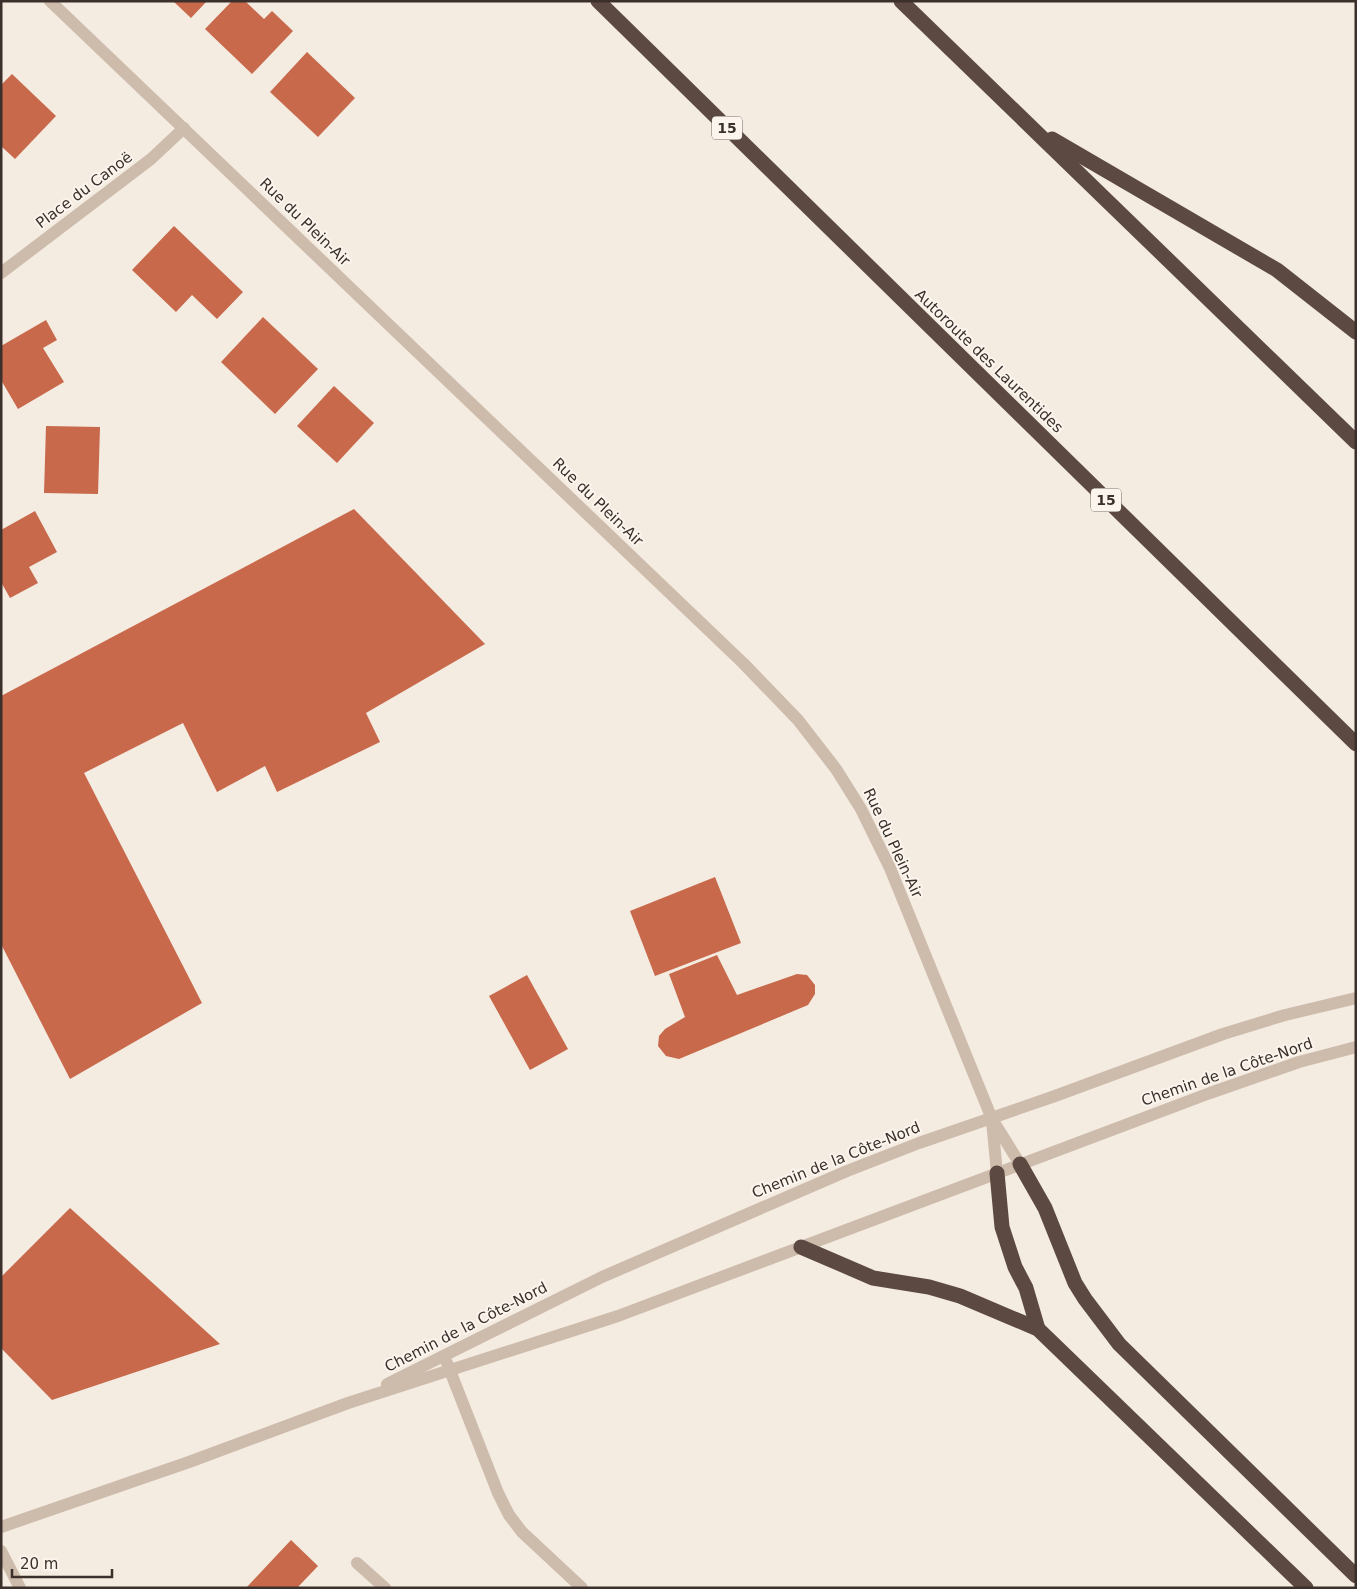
<svg xmlns="http://www.w3.org/2000/svg" width="1357" height="1589" font-family="'DejaVu Sans',sans-serif">
	<rect width="100%" height="100%" fill="#f4ebe1"/>
	<!-- building -->
	<g fill="#c8694b">
		<polygon points="173,1 207,1 191,18"/>
		<polygon points="232,1 245,1 264,19 272,11 293,31 252,74 205,29"/>
		<polygon points="307,52 355,98 318,137 270,92"/>
		<polygon points="12,74 56,116 15,159 1,146 1,85"/>
		<polygon points="174,226 243,292 217,319 192,295 176,312 132,270"/>
		<polygon points="263,317 318,369 275,414 221,362"/>
		<polygon points="46,320 57,340 43,348 64,382 18,409 1,380 1,346"/>
		<polygon points="334,386 374,423 337,463 297,426"/>
		<polygon points="46,426 100,427 98,494 44,493"/>
		<polygon points="354,509 485,644 366,713 380,742 277,792 265,766 217,792 183,723 84,773 202,1003 70,1079 1,944 1,696"/>
		<polygon points="35,511 57,552 29,567 38,583 10,598 1,582 1,530"/>
		<polygon points="715,877 741,943 655,976 630,911"/>
		<polygon points="717,955 737,995 797,974 807,975 815,985 815,994 808,1005 679,1059 666,1056 658,1046 659,1036 665,1029 685,1017 669,974"/>
		<polygon points="527,975 568,1049 530,1070 489,996"/>
		<polygon points="70,1208 220,1344 52,1400 1,1348 1,1277"/>
		<polygon points="291,1540 318,1566 297,1588 246,1588"/>
	</g>
	<g fill="none" stroke-linecap="round" stroke-linejoin="round">
		<!-- minor -->
		<g stroke="#cdbbac" stroke-width="12">
			<polyline points="50,1 743,663 798,720 836,769 861,809 890,868 992,1119 1020,1164"/>
			<polyline points="1,273 151,159 184,128"/>
			<polyline points="992,1121 997,1173"/>
			<polyline points="447,1363 498,1493 509,1515 522,1532 582,1588"/>
			<polyline points="387,1384 602,1277 847,1171 919,1143 1055,1096 1223,1034 1285,1015 1356,998"/>
			<polyline points="1,1527 189,1462 348,1403 618,1316 1210,1093 1299,1062 1356,1047"/>
			<polyline points="1,1551 20,1588"/>
			<polyline points="357,1563 385,1588"/>
		</g>
		<!-- highway -->
		<g stroke="#5c4a42" stroke-width="15">
			<polyline points="598,1 1356,744"/>
			<polyline points="901,1 1356,442"/>
			<polyline points="1052,139 1277,270 1356,332"/>
			<polyline points="1020,1164 1045,1208 1075,1283 1085,1299 1119,1344 1356,1576"/>
			<polyline points="997,1173 1002,1227 1015,1267 1026,1288 1038,1329"/>
			<polyline points="801,1247 873,1278 929,1287 960,1296 1038,1329 1306,1588"/>
		</g>
	</g>
	<g text-anchor="middle" stroke-width="4" stroke-linejoin="round" paint-order="stroke">
		<!-- shield labels -->
		<g fill="#fbf5ee" stroke="#756b66" stroke-width="1">
			<rect x="712" y="116.5" width="30" height="23" rx="4"/>
			<rect x="1091" y="488.5" width="30" height="23" rx="4"/>
		</g>
		<g font-size="14" font-weight="bold" fill="#3b302b">
			<text x="727" y="133">15</text>
			<text x="1106" y="505">15</text>
		</g>
		<!-- street labels -->
		<g font-size="15" fill="#3b302b" stroke="#fbf5ee">
			<text transform="translate(84 190) rotate(-37)" y="5">Place du Canoë</text>
			<text transform="translate(305 222) rotate(44)" y="5">Rue du Plein-Air</text>
			<text transform="translate(989 361) rotate(44)" y="5">Autoroute des Laurentides</text>
			<text transform="translate(598 502) rotate(44)" y="5">Rue du Plein-Air</text>
			<text transform="translate(893 843) rotate(65)" y="5">Rue du Plein-Air</text>
			<text transform="translate(1227 1072) rotate(-19)" y="5">Chemin de la Côte-Nord</text>
			<text transform="translate(836 1160) rotate(-22)" y="5">Chemin de la Côte-Nord</text>
			<text transform="translate(466 1327) rotate(-27)" y="5">Chemin de la Côte-Nord</text>
		</g>
	</g>
	<!-- border -->
	<rect width="1357" height="1589" fill="none" stroke="#3b302b" stroke-width="5"/>
	<!-- scale -->
	<path d="M12 1569v8h100v-8" fill="none" stroke="#3b302b" stroke-width="2.5"/>
	<text x="20" y="1569" font-size="15" fill="#3b302b" stroke="#fbf5ee" stroke-width="4" paint-order="stroke">20 m</text>
</svg>
